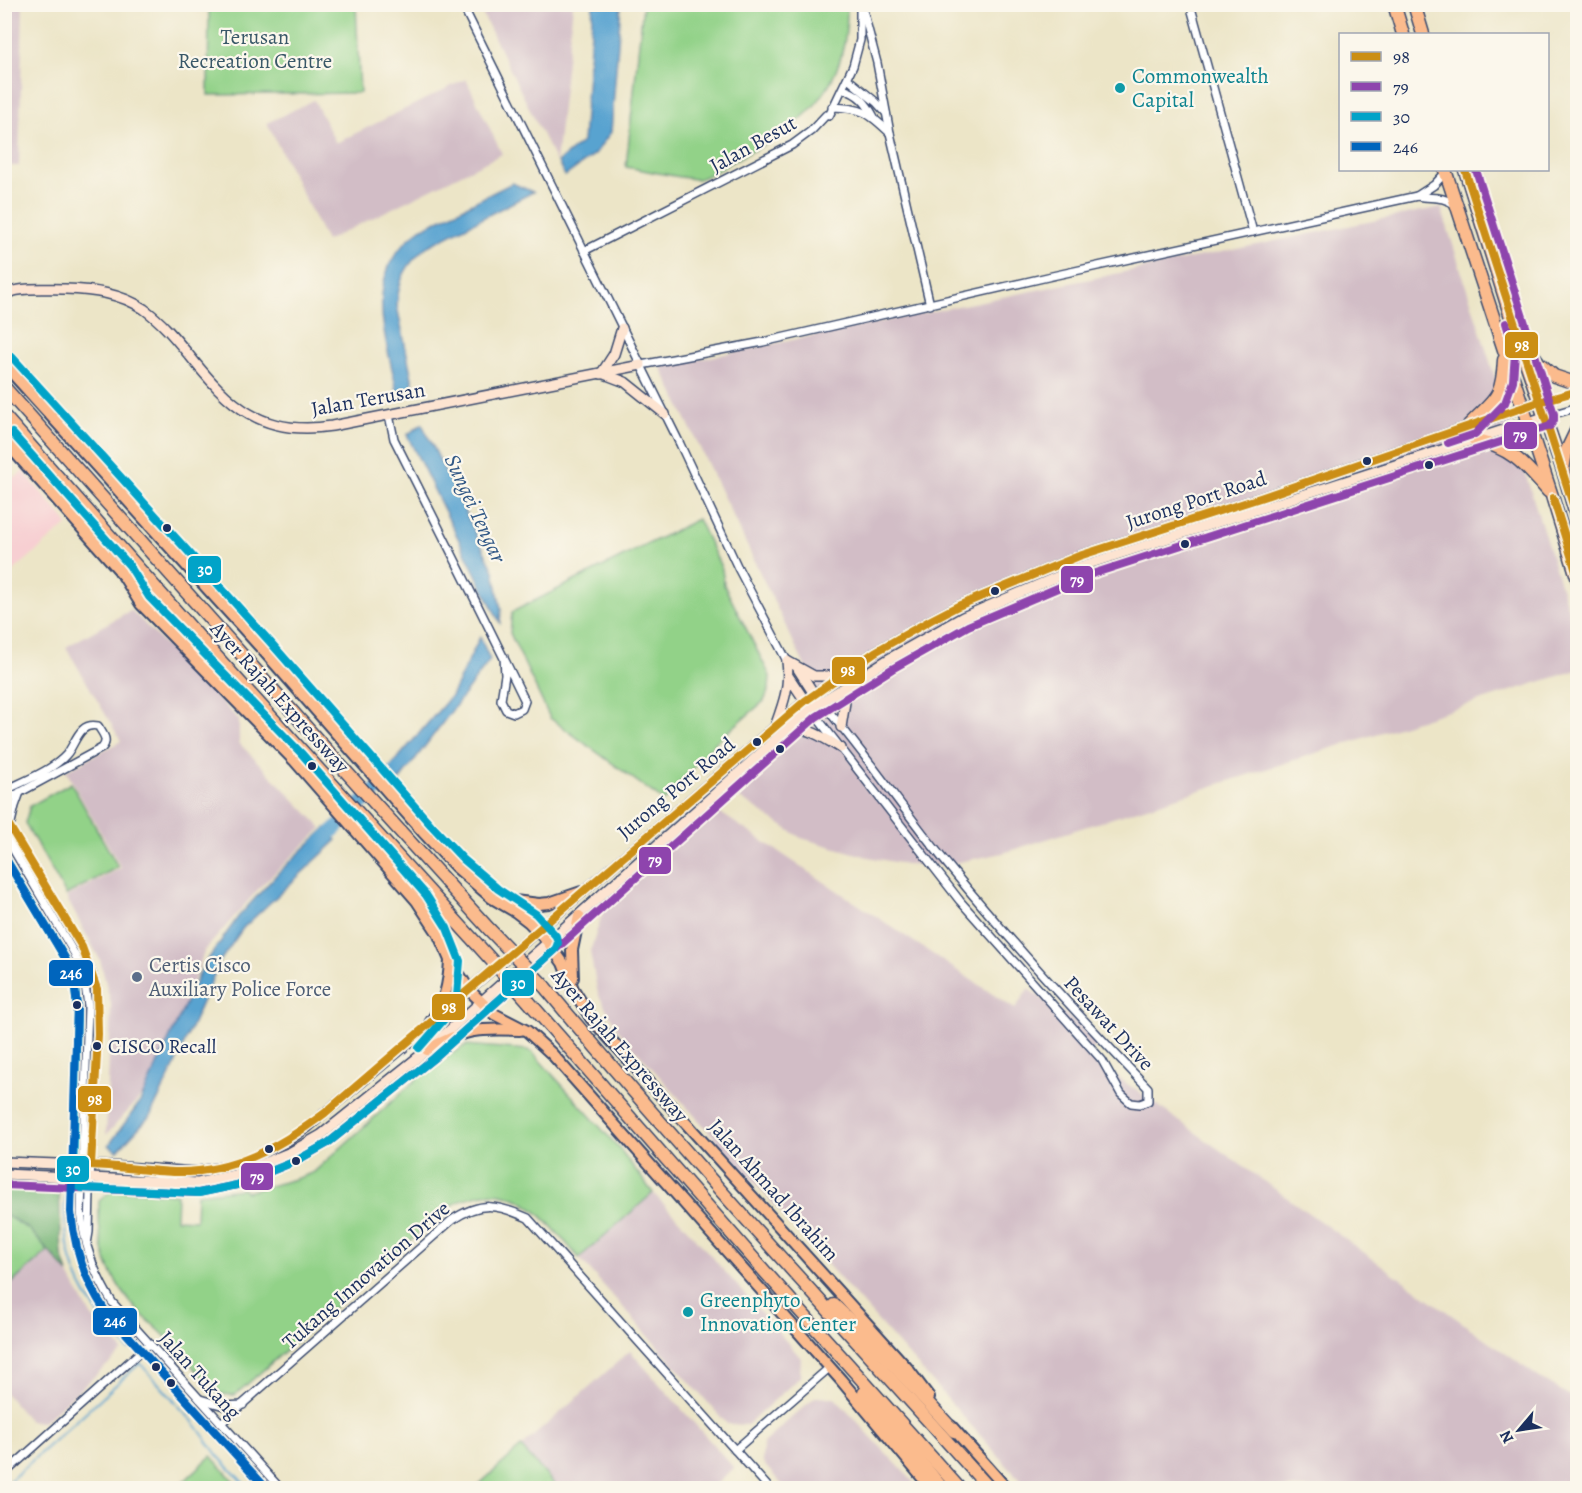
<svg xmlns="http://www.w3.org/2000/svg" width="1582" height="1493" font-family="Alegreya,serif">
	<rect width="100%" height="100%" fill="#fbf7ec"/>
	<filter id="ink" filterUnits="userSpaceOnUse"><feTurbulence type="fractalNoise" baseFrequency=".0167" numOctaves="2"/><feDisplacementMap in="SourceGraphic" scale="12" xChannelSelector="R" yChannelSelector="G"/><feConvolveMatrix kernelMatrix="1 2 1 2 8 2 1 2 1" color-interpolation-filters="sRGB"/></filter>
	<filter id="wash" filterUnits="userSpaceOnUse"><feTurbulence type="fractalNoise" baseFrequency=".008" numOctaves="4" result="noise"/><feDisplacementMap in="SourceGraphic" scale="24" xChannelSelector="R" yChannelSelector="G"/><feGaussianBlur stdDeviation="1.35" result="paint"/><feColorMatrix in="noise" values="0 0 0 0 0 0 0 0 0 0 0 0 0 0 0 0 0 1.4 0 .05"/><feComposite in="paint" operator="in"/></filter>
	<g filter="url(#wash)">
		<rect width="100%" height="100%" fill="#ece5c7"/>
		<!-- built -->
		<polygon fill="#f7cfd2" points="5,466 15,478 23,471 68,524 5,578"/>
		<!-- industrial -->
		<g fill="#d2bdc6">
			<polygon points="5,4 23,5 19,166 5,166"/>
			<polygon points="478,5 573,5 556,162"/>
			<polygon points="466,79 502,154 326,241 267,123 314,100 336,143"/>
			<polygon points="1441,207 1577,637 1577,670 1003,853 944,865 905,864 868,857 801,838 729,791 828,714 661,367"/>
			<polygon points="131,610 239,720 239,743 322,828 263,884 205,950 159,1072 151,1086 106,1135 111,1004 100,960 66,897 121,868 66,771 121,741 66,647"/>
			<polygon points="716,810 1015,1009 1028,989 1101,1038 1088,1056 1540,1378 1577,1400 1577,1488 1027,1488 618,1030 598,994 590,952 607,899"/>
			<polygon points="653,1193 684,1225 801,1358 800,1377 747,1425 727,1424 579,1258"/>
			<polygon points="48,1251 68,1273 90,1314 123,1351 43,1422 29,1421 5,1393 4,1289"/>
			<polygon points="630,1351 734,1468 712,1488 558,1488 521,1447"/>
			<polygon points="815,1397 834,1397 919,1488 785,1488 762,1462 763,1443"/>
		</g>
		<!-- green -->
		<g fill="#92d288" stroke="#568073" stroke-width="1.5">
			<polygon points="209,5 356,5 360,93 208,95"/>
			<path d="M643,5h204c2,81 -39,119 -108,153 -11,6 -29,18 -41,21 -9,1 -59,-10 -72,-12z"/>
			<polygon points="698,519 722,569 724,585 770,676 769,689 764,701 716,742 664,801 550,718 510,633 512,612"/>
			<polygon points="71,783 118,867 66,895 25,823 30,806"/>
			<path d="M466,1045l62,5 5,3 86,95 34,45 -74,65c-39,-45 -69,-89 -133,-49l-211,186 -18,-1c-17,-19 -34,-40 -52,-58 -8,-8 -16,-15 -24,-22 -33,-35 -44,-65 -42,-113l13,-11 65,4 -1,25 20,1 1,-26 46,-5 4,3c23,-7 45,-10 67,-20l116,-105z"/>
			<polygon points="4,1214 30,1230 48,1251 5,1289"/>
			<polygon points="521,1447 558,1488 475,1488"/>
			<polygon points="211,1456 240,1488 177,1488"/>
		</g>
		<!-- forest -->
		<polygon fill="#75b474" stroke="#487269" stroke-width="1.5" points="5,1186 59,1189 62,1255 68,1273 30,1230 5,1214"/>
		<!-- water -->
		<g fill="#59a3d0" stroke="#3a6997" stroke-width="1.5">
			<polygon points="593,5 621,5 611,132 595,154 565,176 558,162 583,141"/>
			<path d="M512,183l21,9 -107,55c-20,18 -28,32 -29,59l18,87 -17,3c-12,-61 -39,-123 23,-167z"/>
			<polygon points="422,424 494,571 501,609 500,623 407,435"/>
			<polygon points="480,637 490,660 398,782 387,771 451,696"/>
			<polygon points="326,828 337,840 243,928 220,961 173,1069 150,1116 117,1151 109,1145 140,1102 202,968 238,917 279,872"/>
		</g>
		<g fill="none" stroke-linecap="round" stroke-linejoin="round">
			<!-- stream -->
			<g stroke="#59a3d0" stroke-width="2">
				<path d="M67,1192c-4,12 -2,25 -1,37 4,53 29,83 63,121"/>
				<polyline points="4,1486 140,1363 195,1424 218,1456 248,1488"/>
			</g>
			<!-- river -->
			<polyline stroke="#59a3d0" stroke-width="14" points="318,845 404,763"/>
		</g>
	</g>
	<g filter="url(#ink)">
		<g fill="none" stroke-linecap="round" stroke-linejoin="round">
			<defs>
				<g id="street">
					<polyline points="462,4 680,444 738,568 787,661"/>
					<polyline points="1190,4 1253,232"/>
					<polyline points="862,6 877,63 890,133 930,305"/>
					<polyline points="848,79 876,102 886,113"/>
					<path d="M843,89c16,5 23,13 31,28"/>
					<path d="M832,107c31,1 36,5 58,26"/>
					<polyline points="1417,196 1434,185 1446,172"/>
					<polyline points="584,251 792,145 811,131 826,115 829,116 853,66 860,40 860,4"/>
					<path d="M641,365l122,-23 289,-66 365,-80c16,3 24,-1 39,9"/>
					<polyline points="1539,402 1578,391"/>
					<path d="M389,415l5,24c44,87 88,174 131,262l-3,8 -8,4 -8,-3 -5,-10 4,-25 -1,-18"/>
					<polyline points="1544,417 1578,407"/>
					<path d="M808,706l152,195 142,159 19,34 10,9 9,1 8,-3v-13c-68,-71 -134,-142 -196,-218 -47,-57 -89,-121 -138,-176"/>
					<path d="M4,791c18,-9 49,-21 62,-36 10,-11 12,-33 32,-29 5,8 11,14 4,22l-98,53"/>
					<polyline points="4,816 82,947 93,975 97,989 98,1034 91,1151 89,1232 87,1244"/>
					<polyline points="10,827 15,806 20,792"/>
					<path d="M4,834l70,119 10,24 4,29 -7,206c3,34 13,62 31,90l168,186"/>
					<polyline points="200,1399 224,1406 243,1405"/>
					<path d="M221,1423l231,-203c29,-19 45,-16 76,-2l241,270"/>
					<polyline points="735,1450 829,1368"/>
					<polyline points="4,1474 149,1344"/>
				</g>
				<g id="secondary">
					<path d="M6,293c19,-6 39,-4 59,-4 28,1 55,4 79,20 18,13 31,29 45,46 40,50 72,82 143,71l309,-61"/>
					<polyline points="601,374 614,354 622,328"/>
					<polyline points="604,374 625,382 665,414"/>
					<polyline points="787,661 814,676 838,676"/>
					<polyline points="798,669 814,694"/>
					<polyline points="789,677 805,701"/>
					<path d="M776,724c8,-22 14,-39 11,-63"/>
					<polyline points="841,727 846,696 853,682"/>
					<path d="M790,728c20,0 34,10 51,20"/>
					<polyline points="4,1162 110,1166 182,1171 199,1171 236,1165 284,1143 308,1127 411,1041 430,1023 805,701 875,652 931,620 958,606 1079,556 1260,498 1539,402"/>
					<polyline points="4,1174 198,1183 234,1175 291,1152 321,1135 427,1050 810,709 887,660 963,617 1082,566 1544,417"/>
				</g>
				<g id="primary">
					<polyline points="4,294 6,293"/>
					<polyline points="4,364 263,650 423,832 456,867 492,898 516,912 529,922 548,942 563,963 573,989 591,1018 907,1368 929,1397"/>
					<polyline points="4,440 121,572 141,604 294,760 417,901 438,933 450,960 469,990 494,1014 527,1031 552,1054 841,1380 931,1488"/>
					<polyline points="498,899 539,904 549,903 581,892"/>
					<polyline points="573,978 572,950 579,916"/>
					<path d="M430,1023c15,-20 19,-39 20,-63"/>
					<path d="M427,1050c36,-21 52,-22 93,-20"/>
					<polyline points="951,1426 1006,1488"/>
				</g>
				<g id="highway">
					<polyline points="1394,4 1403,34"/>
					<polyline points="1414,4 1423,34"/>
					<polyline points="1445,170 1552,496 1578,580"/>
					<polyline points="1465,170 1515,330 1563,471 1578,522"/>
					<polyline points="1522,338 1539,363 1554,376 1578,384"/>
					<polyline points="4,387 331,755 489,929"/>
					<polyline points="4,416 206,645 476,943"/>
					<path d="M1469,425c25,-26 33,-24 35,-65"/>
					<path d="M1474,439c38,10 49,23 74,52"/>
					<polyline points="1563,470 1566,452 1578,427"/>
					<polyline points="121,572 203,651"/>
					<path d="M544,986c143,172 296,336 445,502"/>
					<polyline points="529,1002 767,1274 959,1488"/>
					<polyline points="834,1305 872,1342 954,1431"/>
					<polyline points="864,1393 942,1488"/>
				</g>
			</defs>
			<!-- street casing -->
			<use href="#street" stroke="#3a4a6e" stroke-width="10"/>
			<!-- secondary casing -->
			<use href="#secondary" stroke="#3a4a6e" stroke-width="12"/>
			<!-- primary casing -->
			<use href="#primary" stroke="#3a4a6e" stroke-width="14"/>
			<!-- highway casing -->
			<use href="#highway" stroke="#3a4a6e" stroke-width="15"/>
			<!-- street -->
			<use href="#street" stroke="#fff" stroke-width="7"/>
			<!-- secondary -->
			<use href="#secondary" stroke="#fde4d1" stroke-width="9"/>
			<!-- primary -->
			<use href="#primary" stroke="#fbbb8d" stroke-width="10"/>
			<!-- highway -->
			<use href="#highway" stroke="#fbbb8d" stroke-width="12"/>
			<defs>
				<g id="highway-bridge">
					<polyline points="489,929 544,986"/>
					<polyline points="476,943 529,1002"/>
				</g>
			</defs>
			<!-- highway-bridge casing -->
			<use href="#highway-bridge" stroke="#3a4a6e" stroke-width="15" stroke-linecap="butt"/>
			<!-- highway-bridge -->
			<use href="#highway-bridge" stroke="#fbbb8d" stroke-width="12"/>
			<defs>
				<g id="bus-1">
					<polyline points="1465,170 1578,520"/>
					<polyline points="1553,498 1578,578"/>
					<path d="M4,817l78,130 15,42 1,45 -7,131c28,1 55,6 83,7 58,2 106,-25 151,-59l480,-412 70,-49 56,-32 27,-14 121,-50 181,-58 279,-96 39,-11"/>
				</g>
				<g id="bus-2">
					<polyline points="1448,443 1475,434 1505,403 1513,381 1515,353 1506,323"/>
					<polyline points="4,1185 198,1193 237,1185 296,1161 328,1143 434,1058 816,717 892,669 968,626 1086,576 1550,426 1554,420 1554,414 1476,170"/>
				</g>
				<g id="bus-3">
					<polyline points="12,433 129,565 149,597 301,753 426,895 447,928 460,961 457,996 447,1016 419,1048"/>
					<polyline points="4,856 65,958 74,980 77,1007 73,1179 75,1185 82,1188 199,1193 237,1185 296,1161 328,1143 434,1058 555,950 558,943 556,936 536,914 498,889 463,859 431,825 271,643 12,357"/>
				</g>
				<path id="bus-4" d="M4,856l61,102 9,22 3,27 -6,205c3,35 14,68 33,97l162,179"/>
			</defs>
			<!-- bus-1 casing -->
			<use href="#bus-1" stroke="#fbf7ec" stroke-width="12"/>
			<!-- bus-2 casing -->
			<use href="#bus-2" stroke="#fbf7ec" stroke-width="12"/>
			<!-- bus-3 casing -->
			<use href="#bus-3" stroke="#fbf7ec" stroke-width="12"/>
			<!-- bus-4 casing -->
			<use href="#bus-4" stroke="#fbf7ec" stroke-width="12"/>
			<!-- bus-1 -->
			<use href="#bus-1" stroke="#cb8e13" stroke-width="8"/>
			<!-- bus-2 -->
			<use href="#bus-2" stroke="#8e44ad" stroke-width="8"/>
			<!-- bus-3 -->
			<use href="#bus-3" stroke="#01a3c8" stroke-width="8"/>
			<!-- bus-4 -->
			<use href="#bus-4" stroke="#0065bd" stroke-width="8"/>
		</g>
	</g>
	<!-- markers -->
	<g fill="#0f9aa8" stroke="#fbf7ec" stroke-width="2">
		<circle cx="1120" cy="88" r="6"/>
		<circle cx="688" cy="1312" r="6"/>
	</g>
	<g fill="#1b2f5e" stroke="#fbf7ec" stroke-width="2">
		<circle cx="1367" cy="461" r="5"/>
		<circle cx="1429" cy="465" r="5"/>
		<circle cx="167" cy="528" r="5"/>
		<circle cx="1185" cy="544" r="5"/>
		<circle cx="995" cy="591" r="5"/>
		<circle cx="757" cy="742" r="5"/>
		<circle cx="780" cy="749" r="5"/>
		<circle cx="312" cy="766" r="5"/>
		<circle cx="77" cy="1005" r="5"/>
		<circle cx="97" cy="1046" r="5"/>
		<circle cx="269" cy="1149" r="5"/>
		<circle cx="296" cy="1161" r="5"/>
		<circle cx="156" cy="1367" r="5"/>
		<circle cx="171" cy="1383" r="5"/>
	</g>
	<circle fill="#5c6f8a" stroke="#fbf7ec" stroke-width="2" cx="137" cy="977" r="6"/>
	<g text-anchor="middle" stroke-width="4.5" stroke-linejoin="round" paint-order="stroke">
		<!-- bus labels -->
		<g font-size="20" fill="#1b2f5e" stroke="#fbf7ec" text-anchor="start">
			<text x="108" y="1053">CISCO Recall</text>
		</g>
		<!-- park labels -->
		<g font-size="21" fill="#395868" stroke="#fbf7ec">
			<text x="255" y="44">Terusan<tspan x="255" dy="24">Recreation Centre</tspan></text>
		</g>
		<!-- culture labels -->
		<g font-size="21" fill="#0d838f" stroke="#fbf7ec" text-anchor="start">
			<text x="1132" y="83">Commonwealth<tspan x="1132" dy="24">Capital</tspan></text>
			<text x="700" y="1307">Greenphyto<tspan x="700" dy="24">Innovation Center</tspan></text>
		</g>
		<!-- street labels -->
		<g font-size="21" fill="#1b2f5e" stroke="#fbf7ec">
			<text transform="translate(753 144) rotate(-29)" y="7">Jalan Besut</text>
			<text transform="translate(368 399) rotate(-10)" y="7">Jalan Terusan</text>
			<text transform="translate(1196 500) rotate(-18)" y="7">Jurong Port Road</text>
			<text transform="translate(280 697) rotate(48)" y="7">Ayer Rajah Expressway</text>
			<text transform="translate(676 788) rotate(-40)" y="7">Jurong Port Road</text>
			<text transform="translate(1109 1023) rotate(47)" y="7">Pesawat Drive</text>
			<text transform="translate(620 1045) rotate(49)" y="7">Ayer Rajah Expressway</text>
			<text transform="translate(774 1190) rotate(48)" y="7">Jalan Ahmad Ibrahim</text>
			<text transform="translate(366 1275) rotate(-41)" y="7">Tukang Innovation Drive</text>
			<text transform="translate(200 1375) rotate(48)" y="7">Jalan Tukang</text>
		</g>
		<!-- service labels -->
		<g font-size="21" fill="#4e5e75" stroke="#fbf7ec" text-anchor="start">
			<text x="149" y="972">Certis Cisco<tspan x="149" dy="24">Auxiliary Police Force</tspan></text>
		</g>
		<!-- water labels -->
		<g font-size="22" font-style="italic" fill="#315886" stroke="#fbf7ec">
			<text transform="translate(476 508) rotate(65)" y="8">Sungei Tengar</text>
		</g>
	</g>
	<g stroke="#fbf7ec" stroke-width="2">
		<rect x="1504" y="331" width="35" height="28" rx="6" fill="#cb8e13"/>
		<rect x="1503" y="421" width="35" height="29" rx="6" fill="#8e44ad"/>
		<rect x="187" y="555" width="35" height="29" rx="6" fill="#01a3c8"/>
		<rect x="1060" y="565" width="34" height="29" rx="6" fill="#8e44ad"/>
		<rect x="831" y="656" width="35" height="29" rx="6" fill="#cb8e13"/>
		<rect x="638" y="846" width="34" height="29" rx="6" fill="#8e44ad"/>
		<rect x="48" y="959" width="46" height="28" rx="6" fill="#0065bd"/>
		<rect x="501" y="969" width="34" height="28" rx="6" fill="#01a3c8"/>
		<rect x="431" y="993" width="35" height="28" rx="6" fill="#cb8e13"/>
		<rect x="77" y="1085" width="35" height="28" rx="6" fill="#cb8e13"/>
		<rect x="56" y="1155" width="34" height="28" rx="6" fill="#01a3c8"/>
		<rect x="240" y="1162" width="34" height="29" rx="6" fill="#8e44ad"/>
		<rect x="92" y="1307" width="46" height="29" rx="6" fill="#0065bd"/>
	</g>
	<g font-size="16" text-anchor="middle" font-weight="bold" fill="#fff">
		<text x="1522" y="351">98</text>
		<text x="1520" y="441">79</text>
		<text x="205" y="575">30</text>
		<text x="1077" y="586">79</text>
		<text x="848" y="676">98</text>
		<text x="655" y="866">79</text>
		<text x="71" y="979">246</text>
		<text x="518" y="989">30</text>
		<text x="449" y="1013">98</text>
		<text x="95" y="1105">98</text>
		<text x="73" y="1175">30</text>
		<text x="257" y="1183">79</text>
		<text x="115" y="1327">246</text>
	</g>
	<!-- margin -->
	<rect width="1582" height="1493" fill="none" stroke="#fbf7ec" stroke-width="24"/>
	<!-- legend -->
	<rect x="1339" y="33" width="210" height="138" fill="#fbf7ec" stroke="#a1a7b3" stroke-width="1.5"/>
	<rect x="1351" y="52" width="30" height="9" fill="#cb8e13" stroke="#a1a7b3" stroke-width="1.5"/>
	<text x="1393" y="63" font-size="18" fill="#1b2f5e">98</text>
	<rect x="1351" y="82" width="30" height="9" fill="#8e44ad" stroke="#a1a7b3" stroke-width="1.5"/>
	<text x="1393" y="93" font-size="18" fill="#1b2f5e">79</text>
	<rect x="1351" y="112" width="30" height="9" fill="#01a3c8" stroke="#a1a7b3" stroke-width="1.5"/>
	<text x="1393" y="123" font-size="18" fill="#1b2f5e">30</text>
	<rect x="1351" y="142" width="30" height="9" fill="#0065bd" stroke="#a1a7b3" stroke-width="1.5"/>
	<text x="1393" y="153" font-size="18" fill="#1b2f5e">246</text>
	<!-- north arrow -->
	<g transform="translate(1519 1430) rotate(241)" stroke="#fbf7ec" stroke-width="4.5" paint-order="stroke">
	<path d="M0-4.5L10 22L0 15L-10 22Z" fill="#1b2f5e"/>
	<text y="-9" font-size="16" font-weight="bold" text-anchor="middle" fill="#1b2f5e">N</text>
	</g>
</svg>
